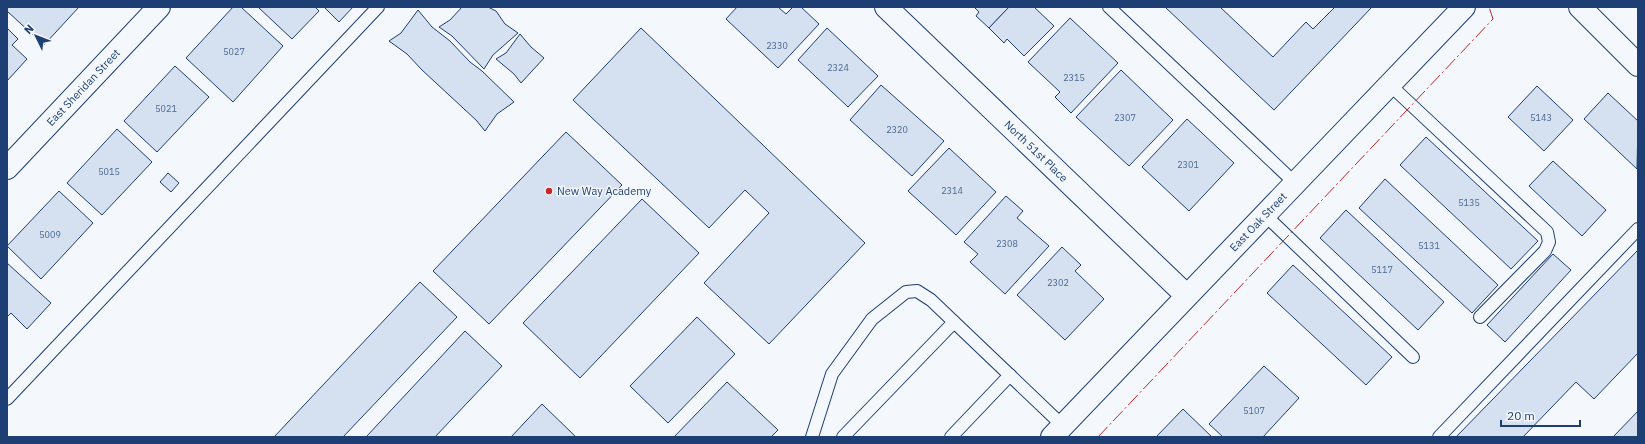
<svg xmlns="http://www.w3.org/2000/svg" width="1645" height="444" font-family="'IBM Plex Sans',sans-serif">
	<rect width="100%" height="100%" fill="#f4f7fb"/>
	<!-- building -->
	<g fill="#d5e0f0" stroke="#1d3f73">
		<polygon points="7,7 79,7 44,45 7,11"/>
		<polygon points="233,7 241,7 283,46 233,102 186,58"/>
		<polygon points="258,7 315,7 319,11 292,39"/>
		<polygon points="324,7 353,7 339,22"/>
		<polygon points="462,7 488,7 496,11 505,24 518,33 493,55 484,69 452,36 439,27 450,20"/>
		<polygon points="737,7 778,7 786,14 793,7 801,7 819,24 778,68 726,19"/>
		<polygon points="974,7 1009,7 989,28 976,16 979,12"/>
		<polygon points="1009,7 1034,7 1054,26 1024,56 1007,39 1004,43 989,28"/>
		<polygon points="1165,7 1220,7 1273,57 1306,22 1313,29 1335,7 1372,7 1274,110"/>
		<polygon points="418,10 432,27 450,41 470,62 482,71 514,102 497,114 485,131 476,120 422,70 407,54 389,41 401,33"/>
		<polygon points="1070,18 1118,63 1071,113 1055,97 1060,92 1028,62"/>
		<polygon points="7,28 18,39 12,45 27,59 7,81"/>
		<polygon points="641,28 865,243 769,344 704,283 769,213 745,190 709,228 573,100"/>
		<polygon points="827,28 878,76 848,107 798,60"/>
		<polygon points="520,34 531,47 544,58 521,83 514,74 496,59 506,53"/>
		<polygon points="175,66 209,97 157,152 124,121"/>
		<polygon points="1121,70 1173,120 1129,166 1076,117"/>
		<polygon points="881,85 944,141 912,176 850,120"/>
		<polygon points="1537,86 1573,120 1544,151 1508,117"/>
		<polygon points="1608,93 1638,121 1637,169 1584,119"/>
		<polygon points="1187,119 1234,163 1189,211 1142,167"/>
		<polygon points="117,129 152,162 102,215 67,183"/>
		<polygon points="566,132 622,185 489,324 433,271"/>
		<polygon points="1426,137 1538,241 1511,269 1400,165"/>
		<polygon points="949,148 996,192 956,235 908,191"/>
		<polygon points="1553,161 1606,210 1582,236 1529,186"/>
		<polygon points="168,173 179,183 171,192 160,182"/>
		<polygon points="1385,179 1498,285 1472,313 1359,208"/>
		<polygon points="59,191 93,223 41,279 7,246"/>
		<polygon points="1006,196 1023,211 1017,218 1049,246 1005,294 970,262 978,254 964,242"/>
		<polygon points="642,199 699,253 580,378 523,323"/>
		<polygon points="1346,210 1444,302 1418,330 1320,238"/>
		<polygon points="1062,247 1081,265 1075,271 1104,299 1065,340 1017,295"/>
		<polygon points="1638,250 1638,353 1594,399 1576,382 1523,437 1456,437"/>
		<polygon points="1553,254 1571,270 1505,342 1487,325"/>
		<polygon points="7,263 51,303 27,329 11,313 7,317"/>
		<polygon points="1293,265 1392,357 1366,385 1267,293"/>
		<polygon points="420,282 457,317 343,437 274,437"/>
		<polygon points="697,317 735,354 668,423 630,386"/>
		<polygon points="465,331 502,366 435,437 366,437"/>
		<polygon points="1264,366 1299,398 1263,437 1223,437 1209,424"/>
		<polygon points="727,382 778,430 771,437 674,437"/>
		<polygon points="542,404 576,437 511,437"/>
		<polygon points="1183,409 1212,437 1156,437"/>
		<polygon points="1638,411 1638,437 1613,437"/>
	</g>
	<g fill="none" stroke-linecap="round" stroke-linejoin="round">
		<defs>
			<g id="lane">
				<polyline points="1109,7 1295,183"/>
				<polyline points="1389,84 1547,232 1549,242 1545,251 1480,317"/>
				<polyline points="1264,214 1413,357"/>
				<polyline points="7,399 378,7"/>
				<polyline points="812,437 832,374 872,319 906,292 917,291 931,300 1063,426"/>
				<polyline points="843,437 954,322"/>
				<polyline points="951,437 1010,375"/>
				<polyline points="1439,437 1638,229"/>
			</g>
			<g id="street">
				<path id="s1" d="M886,7l300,288"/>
				<path id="s2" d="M7,168l152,-161"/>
			</g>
			<g id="secondary">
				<polyline points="1580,7 1638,65"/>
				<path id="s3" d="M1052,437l412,-430"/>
			</g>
		</defs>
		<!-- lane casing -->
		<use href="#lane" stroke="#1d3f73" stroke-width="14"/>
		<!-- street casing -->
		<use href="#street" stroke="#1d3f73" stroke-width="24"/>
		<!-- secondary casing -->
		<use href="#secondary" stroke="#1d3f73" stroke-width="24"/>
		<!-- lane -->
		<use href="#lane" stroke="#f4f7fb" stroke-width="12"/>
		<!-- street -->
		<use href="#street" stroke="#f4f7fb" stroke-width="22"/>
		<!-- secondary -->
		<use href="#secondary" stroke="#f4f7fb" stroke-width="22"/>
		<!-- power -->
		<polyline stroke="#c62828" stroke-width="1" stroke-dasharray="14 3 2 3" stroke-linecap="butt" points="1098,437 1493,19 1489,7"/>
	</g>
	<!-- markers -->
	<circle fill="#c62828" stroke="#f4f7fb" stroke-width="1.5" cx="549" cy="191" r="4"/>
	<g text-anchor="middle" stroke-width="3" stroke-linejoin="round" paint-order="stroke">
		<!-- number labels -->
		<g font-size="9" fill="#4b6792">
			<text x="777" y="49">2330</text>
			<text x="234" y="55">5027</text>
			<text x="838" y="71">2324</text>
			<text x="1074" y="81">2315</text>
			<text x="166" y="112">5021</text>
			<text x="1125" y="121">2307</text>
			<text x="1541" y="121">5143</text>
			<text x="897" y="133">2320</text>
			<text x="1188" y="168">2301</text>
			<text x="109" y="175">5015</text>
			<text x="952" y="194">2314</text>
			<text x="1469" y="206">5135</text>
			<text x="50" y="238">5009</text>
			<text x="1007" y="247">2308</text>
			<text x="1429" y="249">5131</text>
			<text x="1382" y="273">5117</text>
			<text x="1058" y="286">2302</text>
			<text x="1254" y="414">5107</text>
		</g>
		<!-- street labels -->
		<g font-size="11" fill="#1d3f73" stroke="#f4f7fb">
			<text dy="4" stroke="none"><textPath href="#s2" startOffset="111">East Sheridan Street</textPath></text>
			<text dy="4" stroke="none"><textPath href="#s1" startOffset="208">North 51st Place</textPath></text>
			<text dy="4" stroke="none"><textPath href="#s3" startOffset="298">East Oak Street</textPath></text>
		</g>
		<!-- poi labels -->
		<g font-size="11" fill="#1d3f73" stroke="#f4f7fb" text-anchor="start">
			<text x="557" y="195">New Way Academy</text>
		</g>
	</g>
	<!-- border -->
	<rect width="1645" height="444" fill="none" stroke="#1d3f73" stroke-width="16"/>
	<!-- north arrow -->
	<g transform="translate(36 36) rotate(313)" stroke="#f4f7fb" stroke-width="3" paint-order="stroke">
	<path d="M0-3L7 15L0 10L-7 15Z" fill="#1d3f73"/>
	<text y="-6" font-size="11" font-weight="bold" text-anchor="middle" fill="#1d3f73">N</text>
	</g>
	<!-- scale -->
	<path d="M1501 420v6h79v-6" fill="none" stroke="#1d3f73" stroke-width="2"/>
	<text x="1507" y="420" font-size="12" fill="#1d3f73" stroke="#f4f7fb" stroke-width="3" paint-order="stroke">20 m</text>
</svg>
